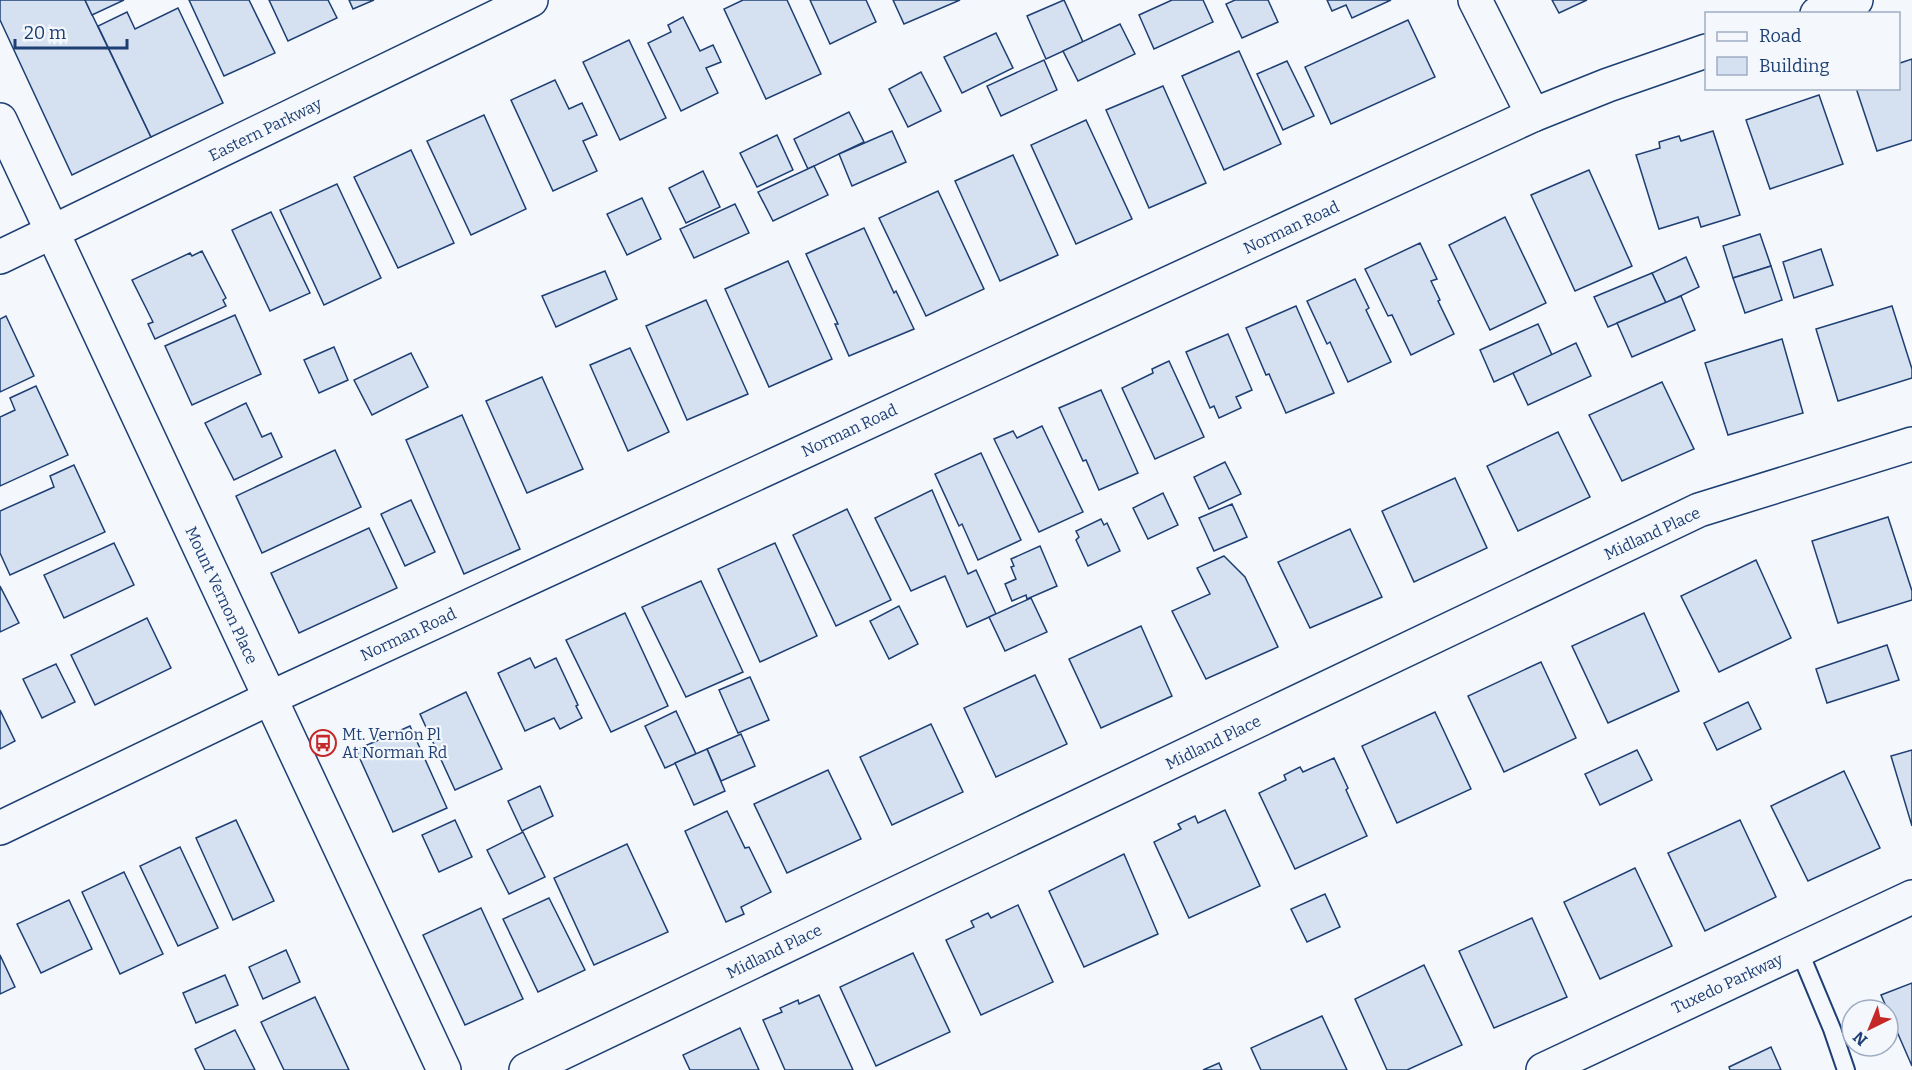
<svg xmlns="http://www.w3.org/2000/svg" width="1912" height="1070" font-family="Bitter,serif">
	<rect width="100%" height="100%" fill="#f4f7fb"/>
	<!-- building -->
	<g fill="#d5e0f0" stroke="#1d3f73" stroke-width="1.5">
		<polygon points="0,0 85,0 151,137 72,175 0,20"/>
		<polygon points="85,0 124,0 92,15"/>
		<polygon points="189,0 249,0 275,53 224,76"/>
		<polygon points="269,0 328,0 337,18 288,41"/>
		<polygon points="349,0 374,0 353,9"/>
		<polygon points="743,0 787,0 821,74 766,99 724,9"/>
		<polygon points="810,0 866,0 876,22 830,44"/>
		<polygon points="893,0 960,0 904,24"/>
		<polygon points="1064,0 1083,42 1046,59 1027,16"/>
		<polygon points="1172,0 1203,0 1213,22 1154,49 1139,15"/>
		<polygon points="1235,0 1268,0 1278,22 1242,38 1226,4"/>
		<polygon points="1327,0 1391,0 1352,18 1346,5 1332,11"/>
		<polygon points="1552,0 1587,0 1559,13"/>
		<polygon points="178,8 223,103 151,137 98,26 127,12 135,29"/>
		<polygon points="683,17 700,51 713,45 721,62 706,68 718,93 681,111 648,43 671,32 668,25"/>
		<polygon points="1408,20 1435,77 1331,124 1305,67"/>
		<polygon points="1120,24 1135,54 1078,81 1063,51"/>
		<polygon points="996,33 1013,68 962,93 944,57"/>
		<polygon points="629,40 666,118 620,140 583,62"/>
		<polygon points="1239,51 1281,144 1224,170 1182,76"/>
		<polygon points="1912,59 1912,140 1877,151 1856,88 1898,88 1898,60 1900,63"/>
		<polygon points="1044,60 1057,90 1001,116 987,86"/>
		<polygon points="1287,61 1314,116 1283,130 1257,74"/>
		<polygon points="921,72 941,111 908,127 889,89"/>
		<polygon points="555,80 569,109 582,103 597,135 583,141 597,171 553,191 511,100"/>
		<polygon points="1163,86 1206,183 1149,208 1106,110"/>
		<polygon points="1819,95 1843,164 1770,189 1746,120"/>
		<polygon points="849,112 864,142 808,169 794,139"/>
		<polygon points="484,115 526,209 471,235 427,141"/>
		<polygon points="1086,120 1132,219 1076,244 1031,145"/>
		<polygon points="892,131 906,162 852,186 839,154"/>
		<polygon points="1713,131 1740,215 1701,227 1698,217 1659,229 1636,155 1660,148 1659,142 1679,136 1681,141"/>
		<polygon points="777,135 793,170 757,187 740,153"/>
		<polygon points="411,150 454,243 398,268 354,177"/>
		<polygon points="1013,155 1058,255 1000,281 955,181"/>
		<polygon points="814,166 828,195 773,221 758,192"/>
		<polygon points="1589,170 1632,266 1575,291 1531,195"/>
		<polygon points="703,171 720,207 686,223 669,188"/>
		<polygon points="337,184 381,278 324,305 280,210"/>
		<polygon points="938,191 984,289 926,316 879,218"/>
		<polygon points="642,198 661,239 627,255 607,214"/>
		<polygon points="735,204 749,233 694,258 680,229"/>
		<polygon points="271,212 310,293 270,311 232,230"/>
		<polygon points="1505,217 1546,303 1490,330 1449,245"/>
		<polygon points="864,228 894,293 896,291 914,329 849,356 835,324 838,324 806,254"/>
		<polygon points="1760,234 1771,266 1733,278 1723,246"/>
		<polygon points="1420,243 1437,279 1431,281 1440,300 1438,301 1454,334 1411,355 1392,315 1388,316 1365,269"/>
		<polygon points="1821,249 1833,285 1794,298 1783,262"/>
		<polygon points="202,251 226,298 223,300 226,306 155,339 148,324 153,322 132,280 190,253 192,256"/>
		<polygon points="1686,257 1699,287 1666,303 1652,273"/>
		<polygon points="788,261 832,359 769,387 725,289"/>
		<polygon points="1771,266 1782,300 1745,313 1733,278"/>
		<polygon points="605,271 617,299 556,327 542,296"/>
		<polygon points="1652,273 1666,303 1608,327 1594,297"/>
		<polygon points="1355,279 1369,308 1366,310 1391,362 1348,382 1330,342 1327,344 1307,301"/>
		<polygon points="1681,296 1695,330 1632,357 1617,323"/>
		<polygon points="706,300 748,394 687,420 646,326"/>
		<polygon points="1296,306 1334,393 1286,413 1269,374 1266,375 1246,328"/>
		<polygon points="1892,306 1912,369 1912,378 1838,401 1816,329"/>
		<polygon points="235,315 261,374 192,405 165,346"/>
		<polygon points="6,316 34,376 0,392 0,319"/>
		<polygon points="1538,324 1552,355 1494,382 1480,350"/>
		<polygon points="1228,334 1252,390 1236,397 1241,408 1219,418 1214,406 1210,408 1186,352"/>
		<polygon points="1782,339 1803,413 1728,435 1705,363"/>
		<polygon points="1576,343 1591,376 1528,405 1513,373"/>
		<polygon points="334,347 348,380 319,393 304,360"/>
		<polygon points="630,348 669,432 628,451 590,365"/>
		<polygon points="411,353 428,387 372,415 354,380"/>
		<polygon points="1169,361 1204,437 1155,459 1122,388 1153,373 1152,369"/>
		<polygon points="542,377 583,469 527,493 486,401"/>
		<polygon points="1662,382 1694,449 1622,481 1589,415"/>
		<polygon points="36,386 68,455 0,486 0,417 15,410 10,398"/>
		<polygon points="1101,390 1138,473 1099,490 1086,460 1083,461 1059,408"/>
		<polygon points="246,403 262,437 271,433 282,457 234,480 205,423"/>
		<polygon points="462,415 520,549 464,574 406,440"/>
		<polygon points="1042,426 1083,512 1039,532 994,439 1013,431 1017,438"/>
		<polygon points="1558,432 1590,497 1518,531 1487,466"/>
		<polygon points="335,450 361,507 262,553 236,496"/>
		<polygon points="981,453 1021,540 978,560 962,524 959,526 935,474"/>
		<polygon points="1225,462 1241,494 1209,509 1194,477"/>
		<polygon points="74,465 105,532 10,575 0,553 0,511 54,487 50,476"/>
		<polygon points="1455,478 1487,548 1414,582 1382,511"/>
		<polygon points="932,490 968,574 976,570 996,614 967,627 945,576 911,591 875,518"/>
		<polygon points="1163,493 1178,525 1148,539 1133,508"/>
		<polygon points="411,500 435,552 405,566 381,514"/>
		<polygon points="1232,504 1247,537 1214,551 1199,518"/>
		<polygon points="847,509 891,600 836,626 793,535"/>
		<polygon points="1888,517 1912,591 1912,600 1838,623 1812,541"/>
		<polygon points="1101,519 1104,525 1107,523 1120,551 1088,566 1076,540 1079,537 1076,531"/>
		<polygon points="369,528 397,588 299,633 271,573"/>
		<polygon points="1350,529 1382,597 1310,628 1278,562"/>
		<polygon points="114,543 134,585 64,618 44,575"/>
		<polygon points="775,543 817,636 760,662 718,569"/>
		<polygon points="1040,546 1057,586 1027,599 1026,595 1012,601 1005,584 1016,579 1011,567 1014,566 1011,559"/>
		<polygon points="1224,556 1245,577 1278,647 1206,679 1172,611 1210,594 1197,568"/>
		<polygon points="1756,560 1791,638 1719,672 1681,596"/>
		<polygon points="701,581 743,672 686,697 642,607"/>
		<polygon points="0,586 19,623 0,632"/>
		<polygon points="1031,598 1047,632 1005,651 989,617"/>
		<polygon points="899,606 918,644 889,659 870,621"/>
		<polygon points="625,613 668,706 611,732 566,640"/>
		<polygon points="1644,613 1679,691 1608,723 1572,646"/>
		<polygon points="147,618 171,668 95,705 71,655"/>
		<polygon points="1141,626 1172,696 1101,728 1069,659"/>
		<polygon points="1887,645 1899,680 1827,703 1816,669"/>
		<polygon points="530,658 535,668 556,658 578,705 576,706 582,718 560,729 554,718 525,731 498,673"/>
		<polygon points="1541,662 1576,738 1504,772 1468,696"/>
		<polygon points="56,664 75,702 42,718 23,679"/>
		<polygon points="1035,675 1067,744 996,777 964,708"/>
		<polygon points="750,677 769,720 738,733 719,690"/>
		<polygon points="466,692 502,769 455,790 420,714"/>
		<polygon points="1748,702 1761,729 1717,750 1704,723"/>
		<polygon points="0,710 15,741 0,749"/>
		<polygon points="676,711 696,754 665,768 645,726"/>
		<polygon points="1435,712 1471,789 1397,823 1362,746"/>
		<polygon points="931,724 963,792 892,825 860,757"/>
		<polygon points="410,726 447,808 393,832 356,750"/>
		<polygon points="741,734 755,766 721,781 707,749"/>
		<polygon points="707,749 725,791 694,805 675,763"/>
		<polygon points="1637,750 1652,780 1600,805 1585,774"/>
		<polygon points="1912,750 1912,826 1891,756"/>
		<polygon points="1334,758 1348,788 1346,790 1367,836 1295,869 1259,793 1286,780 1284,775 1300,767 1303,772"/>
		<polygon points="828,770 861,839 787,873 754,804"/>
		<polygon points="1844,771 1880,848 1808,881 1771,806"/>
		<polygon points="540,786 553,816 522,831 508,801"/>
		<polygon points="1225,810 1260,886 1189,918 1154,842 1181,829 1178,824 1195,816 1198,823"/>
		<polygon points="727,811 745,848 749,847 771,892 741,907 744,914 726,922 685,831"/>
		<polygon points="236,820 274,901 233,920 196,838"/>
		<polygon points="455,820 472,857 439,872 422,835"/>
		<polygon points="1740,820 1776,897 1705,931 1668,853"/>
		<polygon points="523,832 545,877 509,894 487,850"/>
		<polygon points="627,844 668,932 594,965 554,878"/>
		<polygon points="180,847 218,928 178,946 140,866"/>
		<polygon points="1124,854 1158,934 1084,967 1049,891"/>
		<polygon points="1635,868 1672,946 1600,979 1564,902"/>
		<polygon points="124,872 163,954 120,974 82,892"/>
		<polygon points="1325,894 1340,927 1307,942 1291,909"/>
		<polygon points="549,898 585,970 538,992 503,919"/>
		<polygon points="69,900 92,949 41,973 17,924"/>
		<polygon points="1018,905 1053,982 981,1015 946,940 974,927 971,921 988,913 991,918"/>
		<polygon points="481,908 523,999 465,1025 423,935"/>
		<polygon points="1532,918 1567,997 1494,1028 1459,951"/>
		<polygon points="286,950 300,982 263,999 249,967"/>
		<polygon points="913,953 950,1032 876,1066 840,987"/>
		<polygon points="0,955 15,987 0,994"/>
		<polygon points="1424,965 1462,1045 1407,1070 1387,1070 1355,999"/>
		<polygon points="225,975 238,1005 196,1023 183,993"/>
		<polygon points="1912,983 1912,1066 1881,995"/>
		<polygon points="819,995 853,1070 785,1070 763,1020 782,1012 780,1008 798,1000 799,1004"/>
		<polygon points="315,997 349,1070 284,1070 261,1022"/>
		<polygon points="1322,1016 1347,1070 1261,1070 1251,1048"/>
		<polygon points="740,1028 759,1070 690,1070 683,1055"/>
		<polygon points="235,1030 255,1070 205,1070 195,1049"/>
		<polygon points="1771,1047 1781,1070 1730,1070 1729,1067"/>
		<polygon points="1219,1063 1222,1070 1203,1070"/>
	</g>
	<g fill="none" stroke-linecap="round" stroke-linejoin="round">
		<defs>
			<polyline id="lane" points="1799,950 1832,1029 1846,1070"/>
			<g id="street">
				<polyline points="1475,0 1533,115"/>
				<polyline points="1817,14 1856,0"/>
				<polyline points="0,257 52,232"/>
				<polyline points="0,828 270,698 1533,115 1608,85 1706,51"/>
				<polyline points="526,1070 1699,510 1912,444"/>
				<polyline points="1543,1070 1912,897"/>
			</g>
			<g id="secondary">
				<polyline points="0,120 444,1070"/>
				<polyline points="52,232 531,0"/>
			</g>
		</defs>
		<!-- lane casing -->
		<use href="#lane" stroke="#1d3f73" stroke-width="20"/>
		<!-- street casing -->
		<use href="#street" stroke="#1d3f73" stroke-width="36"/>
		<!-- secondary casing -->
		<use href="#secondary" stroke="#1d3f73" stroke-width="36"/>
		<!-- lane -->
		<use href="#lane" stroke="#f4f7fb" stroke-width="16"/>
		<!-- street -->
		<use href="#street" stroke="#f4f7fb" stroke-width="33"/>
		<!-- secondary -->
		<use href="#secondary" stroke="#f4f7fb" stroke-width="33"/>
	</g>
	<!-- icons -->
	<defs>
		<symbol id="bus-ring" viewBox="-11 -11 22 22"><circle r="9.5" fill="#f4f7fb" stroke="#c62828" stroke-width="1.5"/><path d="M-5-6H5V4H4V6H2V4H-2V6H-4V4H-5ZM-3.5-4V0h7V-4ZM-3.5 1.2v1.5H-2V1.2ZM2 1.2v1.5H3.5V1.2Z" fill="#c62828"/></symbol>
	</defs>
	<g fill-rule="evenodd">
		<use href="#bus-ring" x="308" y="728" width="30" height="30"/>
	</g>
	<g text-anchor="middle" stroke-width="4.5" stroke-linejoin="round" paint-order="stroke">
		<!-- street labels -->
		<g font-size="16" fill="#1d3f73" stroke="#f4f7fb">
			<text transform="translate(265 129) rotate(-26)" y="6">Eastern Parkway</text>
			<text transform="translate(1291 227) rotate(-25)" y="6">Norman Road</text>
			<text transform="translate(849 430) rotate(-25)" y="6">Norman Road</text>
			<text transform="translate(1652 533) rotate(-25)" y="6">Midland Place</text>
			<text transform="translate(222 595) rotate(65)" y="6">Mount Vernon Place</text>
			<text transform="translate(408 634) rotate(-25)" y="6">Norman Road</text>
			<text transform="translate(1213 742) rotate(-26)" y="6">Midland Place</text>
			<text transform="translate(774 951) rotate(-26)" y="6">Midland Place</text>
			<text transform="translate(1727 983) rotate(-25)" y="6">Tuxedo Parkway</text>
		</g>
		<!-- poi labels -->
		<g font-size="16" fill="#1d3f73" stroke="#f4f7fb" text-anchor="start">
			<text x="342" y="740">Mt. Vernon Pl<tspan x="342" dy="18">At Norman Rd</tspan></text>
		</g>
	</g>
	<!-- legend -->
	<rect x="1705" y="12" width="195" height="78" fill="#f4f7fb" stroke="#9eadc5" stroke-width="1.5"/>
	<rect x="1717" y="32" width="30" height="9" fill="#f4f7fb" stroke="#9eadc5" stroke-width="1.5"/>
	<text x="1759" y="42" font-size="18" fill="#1d3f73">Road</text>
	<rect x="1717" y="57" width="30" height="18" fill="#d5e0f0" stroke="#9eadc5" stroke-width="1.5"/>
	<text x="1759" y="72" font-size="18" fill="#1d3f73">Building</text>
	<!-- north arrow -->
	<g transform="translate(1870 1028) rotate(223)"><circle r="28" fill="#f4f7fb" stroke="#9eadc5" stroke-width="1.5"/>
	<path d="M0-4.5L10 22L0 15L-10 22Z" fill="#c62828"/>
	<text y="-9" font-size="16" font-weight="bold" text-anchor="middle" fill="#1d3f73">N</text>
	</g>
	<!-- scale -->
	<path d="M15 39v9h112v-9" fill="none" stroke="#1d3f73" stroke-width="3"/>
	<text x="24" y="39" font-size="18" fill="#1d3f73" stroke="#f4f7fb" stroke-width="4.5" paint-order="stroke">20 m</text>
</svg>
